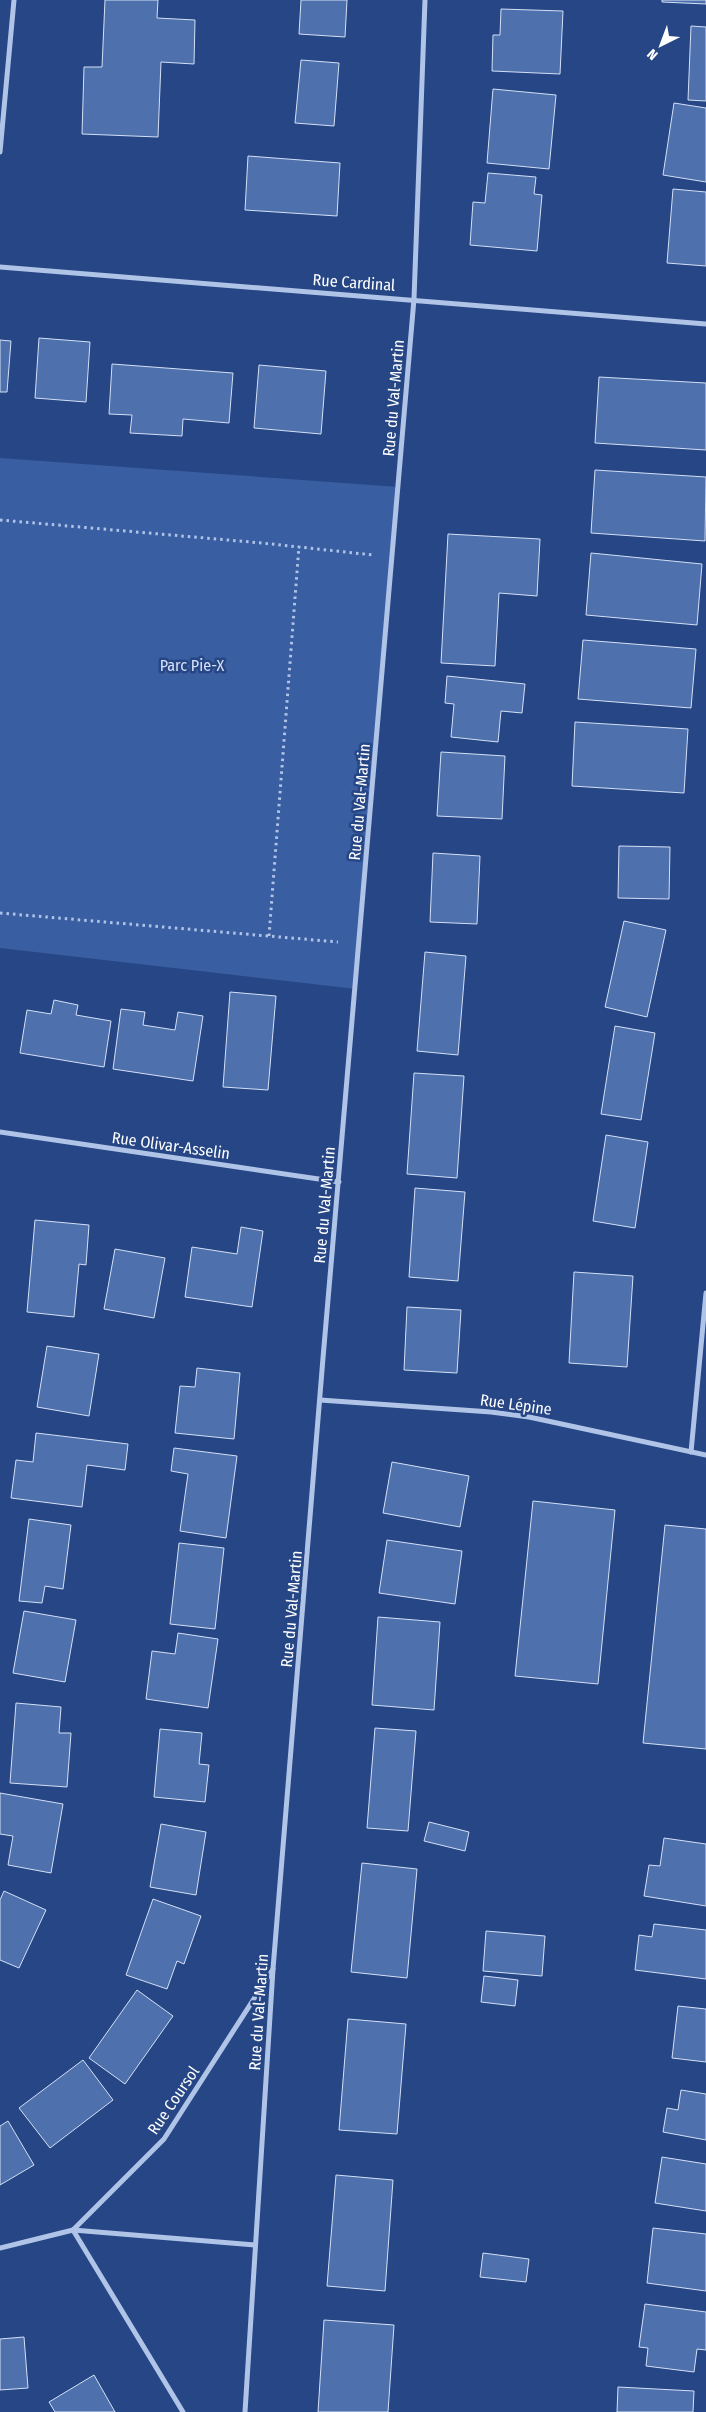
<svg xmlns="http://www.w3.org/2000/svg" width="706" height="2412" font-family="'Fira Sans Condensed',sans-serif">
	<rect width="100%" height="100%" fill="#264685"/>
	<!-- green -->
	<polygon fill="#3a5ea2" points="0,458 399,487 356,989 0,948"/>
	<!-- building -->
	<g fill="#4e70ad" stroke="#d4e0f6">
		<polygon points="105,0 158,0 157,18 195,20 194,64 161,62 158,137 82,134 84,67 102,67"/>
		<polygon points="301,0 347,0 345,37 299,34"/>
		<polygon points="662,0 706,0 706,4 662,2"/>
		<polygon points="501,9 563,11 560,74 492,71 493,35 500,35"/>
		<polygon points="691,26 706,27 706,101 688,100"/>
		<polygon points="301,60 339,63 334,126 295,123"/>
		<polygon points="493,89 556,95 549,169 487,163"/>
		<polygon points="674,103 706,108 706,182 663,175"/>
		<polygon points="248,156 340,163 337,216 245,210"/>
		<polygon points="488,173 536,177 534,194 542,195 537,251 470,245 473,202 485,203"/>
		<polygon points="673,189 706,192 706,266 667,263"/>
		<polygon points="39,338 90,342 86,402 35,398"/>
		<polygon points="0,340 11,341 7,392 0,392"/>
		<polygon points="112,364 233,373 229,423 183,419 182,436 130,433 132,415 109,414"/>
		<polygon points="259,365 326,371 321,434 254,428"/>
		<polygon points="599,377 706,383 706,450 595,443"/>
		<polygon points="595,470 706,477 705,541 591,533"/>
		<polygon points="448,534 540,539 537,596 499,593 495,666 441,663"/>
		<polygon points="591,553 702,564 697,625 586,615"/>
		<polygon points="583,640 696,649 691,708 578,699"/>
		<polygon points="447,676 525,684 522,713 501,711 498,742 451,737 454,704 445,703"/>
		<polygon points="575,722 688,729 684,793 572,786"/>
		<polygon points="441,752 505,756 502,819 437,816"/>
		<polygon points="619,846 670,847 669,899 618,898"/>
		<polygon points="433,853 480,856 477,924 430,922"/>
		<polygon points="624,921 666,930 647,1017 605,1007"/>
		<polygon points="425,952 466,956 458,1055 417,1051"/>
		<polygon points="230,992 276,996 268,1090 223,1087"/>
		<polygon points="54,1000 78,1005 76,1015 111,1021 104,1067 20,1053 27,1010 51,1014"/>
		<polygon points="121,1009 145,1012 143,1025 175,1030 178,1012 203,1016 193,1081 113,1069"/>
		<polygon points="615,1026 655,1033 641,1120 601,1114"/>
		<polygon points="414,1073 464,1076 457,1178 407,1174"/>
		<polygon points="606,1135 648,1142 635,1228 593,1221"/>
		<polygon points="415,1188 465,1192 458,1281 409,1277"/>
		<polygon points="35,1220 89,1225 86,1265 79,1264 74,1317 27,1312"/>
		<polygon points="241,1227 263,1231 252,1307 185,1297 192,1247 237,1254"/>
		<polygon points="115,1249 165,1258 154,1318 104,1309"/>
		<polygon points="574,1272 633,1276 627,1367 569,1363"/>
		<polygon points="407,1307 461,1310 457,1373 404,1370"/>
		<polygon points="47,1346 99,1354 89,1416 37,1407"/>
		<polygon points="197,1368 240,1373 234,1439 175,1433 180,1386 195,1387"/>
		<polygon points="36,1433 128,1444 125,1470 87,1465 82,1507 11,1498 16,1460 33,1462"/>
		<polygon points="174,1448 237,1456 226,1538 180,1531 188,1474 171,1471"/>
		<polygon points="392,1462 469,1476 460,1527 383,1513"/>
		<polygon points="533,1501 615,1510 598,1684 515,1676"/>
		<polygon points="29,1519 71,1525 63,1589 45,1586 42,1603 19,1601"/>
		<polygon points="665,1525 706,1529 706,1749 643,1743"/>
		<polygon points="387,1540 462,1551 455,1604 379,1593"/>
		<polygon points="179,1543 224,1548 215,1629 170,1624"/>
		<polygon points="24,1611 76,1620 65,1682 13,1673"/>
		<polygon points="378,1617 440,1622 434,1710 372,1705"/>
		<polygon points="178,1633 218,1639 208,1708 146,1699 152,1651 175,1654"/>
		<polygon points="16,1703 61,1707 59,1733 71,1733 67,1787 10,1783"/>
		<polygon points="375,1728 416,1731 408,1831 367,1828"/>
		<polygon points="160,1729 202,1733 199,1764 209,1765 205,1802 154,1797"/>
		<polygon points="0,1793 63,1804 51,1873 8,1865 13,1836 0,1834"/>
		<polygon points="429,1822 469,1832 465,1851 424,1841"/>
		<polygon points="161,1824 206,1832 196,1895 150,1887"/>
		<polygon points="664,1838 706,1844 706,1906 644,1896 649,1865 660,1866"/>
		<polygon points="362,1863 417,1869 407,1978 351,1972"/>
		<polygon points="4,1891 46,1910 19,1968 0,1960 0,1900"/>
		<polygon points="153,1899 201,1916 184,1964 177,1961 167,1989 126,1975"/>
		<polygon points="654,1924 706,1930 706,1979 635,1970 639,1935 652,1937"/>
		<polygon points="486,1931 545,1936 542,1976 483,1971"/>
		<polygon points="484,1976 518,1980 515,2006 481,2002"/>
		<polygon points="137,1990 173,2016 125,2084 89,2058"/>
		<polygon points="678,2006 706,2009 706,2062 672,2058"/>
		<polygon points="348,2019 406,2024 397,2134 339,2130"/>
		<polygon points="83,2060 113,2100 50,2148 19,2108"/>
		<polygon points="681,2090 706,2094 706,2140 663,2132 667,2108 678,2110"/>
		<polygon points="8,2121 34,2165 0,2185 0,2126"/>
		<polygon points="662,2157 706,2164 706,2211 655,2203"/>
		<polygon points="336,2175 393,2180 385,2291 327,2286"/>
		<polygon points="653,2228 706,2234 706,2291 647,2283"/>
		<polygon points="483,2253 529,2259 526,2282 480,2277"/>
		<polygon points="645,2304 706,2312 706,2350 697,2349 694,2372 646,2366 648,2348 639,2347"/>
		<polygon points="324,2320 394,2325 388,2412 318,2412"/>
		<polygon points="24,2337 28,2388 0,2390 0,2339"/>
		<polygon points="94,2375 115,2412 55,2412 49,2402"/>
		<polygon points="618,2387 694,2391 693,2412 617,2412"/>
	</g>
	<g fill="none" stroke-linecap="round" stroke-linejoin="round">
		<!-- path -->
		<g stroke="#b0c4e8" stroke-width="3" stroke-dasharray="2.5 4" stroke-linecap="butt">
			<polyline points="0,520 262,543 373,555"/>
			<polyline points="0,913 338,942"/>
			<polyline points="269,936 299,546"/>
		</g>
		<!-- minor -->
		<g stroke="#b0c4e8" stroke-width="5">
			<polyline points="0,152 14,0"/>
			<polyline points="0,267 706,324"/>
			<polyline points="0,1132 339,1182"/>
			<polyline points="320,1400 491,1412 529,1417 706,1455"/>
			<polyline points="691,1452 706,1293"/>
			<polyline points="0,2248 73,2230 255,2245"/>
			<polyline points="183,2412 73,2230 164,2139 273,1969"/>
			<polyline points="245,2412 273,1969 323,1358 414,299 425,0"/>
		</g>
	</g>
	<g text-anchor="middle" stroke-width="5" stroke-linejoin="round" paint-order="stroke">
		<!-- street labels -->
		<g font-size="16" fill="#fff" stroke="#264685">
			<text transform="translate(354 282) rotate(4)" y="6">Rue Cardinal</text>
			<text transform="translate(393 398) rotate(-85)" y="6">Rue du Val-Martin</text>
			<text transform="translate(359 802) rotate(-85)" y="6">Rue du Val-Martin</text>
			<text transform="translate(171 1145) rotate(8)" y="6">Rue Olivar-Asselin</text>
			<text transform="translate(324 1205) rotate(-85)" y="6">Rue du Val-Martin</text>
			<text transform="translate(516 1404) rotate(8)" y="6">Rue Lépine</text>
			<text transform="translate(291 1609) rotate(-85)" y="6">Rue du Val-Martin</text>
			<text transform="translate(258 2012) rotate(-86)" y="6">Rue du Val-Martin</text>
			<text transform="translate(173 2100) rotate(-56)" y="6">Rue Coursol</text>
		</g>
		<!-- park labels -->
		<g font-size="16" fill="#d4e0f6" stroke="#264685">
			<text x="192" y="671">Parc Pie-X</text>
		</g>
	</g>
	<!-- north arrow -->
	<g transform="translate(661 45) rotate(222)" stroke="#264685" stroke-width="4" paint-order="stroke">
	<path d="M0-4L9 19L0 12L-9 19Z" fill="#ffffff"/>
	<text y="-8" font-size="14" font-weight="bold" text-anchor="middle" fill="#ffffff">N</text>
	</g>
</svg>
